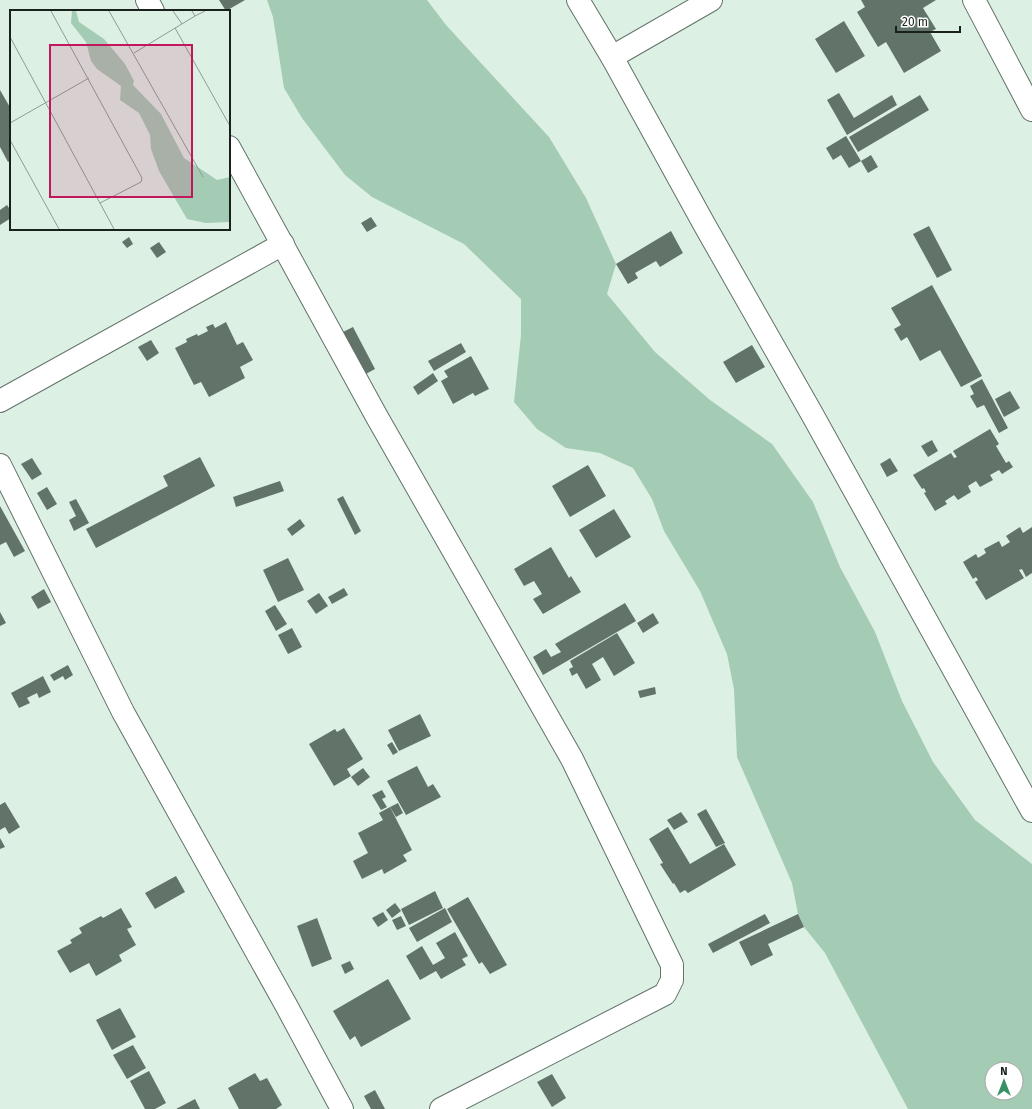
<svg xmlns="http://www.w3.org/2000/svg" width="1032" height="1109" font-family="'Fira Sans',sans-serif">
	<rect width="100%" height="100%" fill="#dcf0e4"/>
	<!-- green -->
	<path fill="#a4cbb4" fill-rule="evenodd" d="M267,0h160l19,25 103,112 37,61 30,66 -9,30 48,58 55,48 62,44 41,58 27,65 35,65 27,69 31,61 42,58 57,44v245h-124l-83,-156 -21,-26 -6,-13 -6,-31 -55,-126 -3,-68 -7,-35 -27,-63 -36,-60 -12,-32 -19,-31 -33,-15 -34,-5 -29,-19 -23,-27 7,-67v-36l-57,-55 -92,-47 -27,-22 -43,-57 -18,-30 -11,-71zM992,1069h24v24h-24z"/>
	<!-- building -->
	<g fill="#627469">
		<polygon points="219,0 245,0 226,11"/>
		<polygon points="861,0 936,0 923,8 936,29 930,32 941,51 904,73 886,42 878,47 857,12 865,7"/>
		<polygon points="844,21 865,56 836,73 815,39"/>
		<polygon points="0,90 11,109 11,160 8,162 0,147"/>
		<polygon points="839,93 854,118 892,95 897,105 847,135 827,100"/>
		<polygon points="920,95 929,110 858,152 849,137"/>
		<polygon points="846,136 861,161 849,168 841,155 833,160 826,148"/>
		<polygon points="871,155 878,167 868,173 861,161"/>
		<polygon points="7,205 11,211 11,218 0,225 0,210"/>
		<polygon points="371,217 377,226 367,232 361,223"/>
		<polygon points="929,226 952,270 937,278 913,234"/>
		<polygon points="671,231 683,253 660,267 656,261 635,273 638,278 628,284 616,264"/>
		<polygon points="129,237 133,244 127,248 122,242"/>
		<polygon points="159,242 166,252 157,258 150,248"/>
		<polygon points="932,285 982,376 961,387 940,350 920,361 907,337 901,341 894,329 901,325 891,308"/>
		<polygon points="226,322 237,345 243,342 253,360 240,367 245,378 209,397 201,382 194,385 175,348 187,342 186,339 197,334 198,336 208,331 206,327 213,324 215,328"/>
		<polygon points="353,327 375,369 364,375 341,333"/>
		<polygon points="151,340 159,353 147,361 138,347"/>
		<polygon points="461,343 466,352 434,371 428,361"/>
		<polygon points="752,345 765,367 736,383 723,362"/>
		<polygon points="471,356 489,389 475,396 473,393 453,404 441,381 448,377 444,371"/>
		<polygon points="433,373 438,381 418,395 413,387"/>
		<polygon points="982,379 1008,428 999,433 984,405 977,408 970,396 974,394 970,386"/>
		<polygon points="1010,391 1020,408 1004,417 995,399"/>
		<polygon points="990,429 999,444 996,446 1006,463 1009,461 1013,467 1002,474 999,470 990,475 993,480 980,487 976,481 968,486 971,492 958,500 954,495 945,501 947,504 935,511 924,493 926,492 924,488 922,489 913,475 951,453 954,458 957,457 953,451"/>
		<polygon points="932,440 938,451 928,457 921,446"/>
		<polygon points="200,457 215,486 96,548 86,529 168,486 163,476"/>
		<polygon points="32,458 42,474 32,480 21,464"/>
		<polygon points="890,458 898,471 887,477 880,464"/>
		<polygon points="588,465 606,496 570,517 552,486"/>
		<polygon points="280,481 284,491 236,507 233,497"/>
		<polygon points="47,487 57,504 47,510 37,493"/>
		<polygon points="343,496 361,531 355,535 337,499"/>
		<polygon points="76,499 89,523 74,531 69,520 76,516 69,502"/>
		<polygon points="0,506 25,551 14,557 6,542 0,545"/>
		<polygon points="614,509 631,537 596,558 579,530"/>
		<polygon points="300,519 305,526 292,536 287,529"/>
		<polygon points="1020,527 1023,533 1032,527 1032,573 1026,577 1022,569 1019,570 1024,578 986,600 975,582 978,580 976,577 973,579 963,562 976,554 978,558 986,553 984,549 999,541 1002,547 1010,542 1006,536"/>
		<polygon points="551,547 569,578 571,576 581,592 543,614 533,599 542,594 534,581 524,586 514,569"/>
		<polygon points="288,558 304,590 278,602 263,570"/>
		<polygon points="344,588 348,595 332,604 328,597"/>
		<polygon points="44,589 51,602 38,609 31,597"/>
		<polygon points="319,593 328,606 316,614 307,601"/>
		<polygon points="625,603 636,621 543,675 533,657 546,649 551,657 561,652 555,644"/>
		<polygon points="275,605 287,624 276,631 265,611"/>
		<polygon points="0,612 6,623 0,626"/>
		<polygon points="653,613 659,623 643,633 637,623"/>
		<polygon points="292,628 302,647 288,654 278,635"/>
		<polygon points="617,633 635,663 614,676 603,657 592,664 601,680 586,689 577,673 572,676 569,669 573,667 570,661"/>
		<polygon points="68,665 73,675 65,680 63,676 54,681 50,675"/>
		<polygon points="43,676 51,692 39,698 37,693 27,698 30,703 19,708 11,693"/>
		<polygon points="655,687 656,694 640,698 638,691"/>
		<polygon points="420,714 431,736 399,751 388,730"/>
		<polygon points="344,728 363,759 347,769 351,776 334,786 309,744 335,729 337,732"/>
		<polygon points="392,742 398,752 393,755 387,745"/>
		<polygon points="417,766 428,787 433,784 441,797 406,815 387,781"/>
		<polygon points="363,768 370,777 358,786 351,777"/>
		<polygon points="382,790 386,797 382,799 387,807 381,810 372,795"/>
		<polygon points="5,802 20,827 9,834 5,827 0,830 0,805"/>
		<polygon points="398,803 403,813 396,817 390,807"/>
		<polygon points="390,807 412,850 403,855 407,861 384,874 382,869 362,879 353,861 368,853 358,833 383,820 379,813"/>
		<polygon points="706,809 725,843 716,847 697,814"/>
		<polygon points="681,812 688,822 674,830 667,820"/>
		<polygon points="668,827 690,864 724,844 736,865 688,893 685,890 680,893 674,883 673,884 660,864 663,863 649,839"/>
		<polygon points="0,838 5,847 0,849"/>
		<polygon points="176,876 185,892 155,909 145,893"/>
		<polygon points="435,891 443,908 409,925 401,909"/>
		<polygon points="468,897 507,965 490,974 482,962 479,964 447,909"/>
		<polygon points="395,903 401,911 392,918 386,910"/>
		<polygon points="121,908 132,927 127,929 136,945 119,955 122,961 96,976 89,963 70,973 57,951 72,943 70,940 82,933 79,928 101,916 103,918"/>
		<polygon points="445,908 452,922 417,942 409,928"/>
		<polygon points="383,912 388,920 378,927 372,918"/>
		<polygon points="765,914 770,923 713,953 708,944"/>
		<polygon points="798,914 804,927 768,944 773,955 751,966 739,942"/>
		<polygon points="401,916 406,926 397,930 392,920"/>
		<polygon points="317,918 332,959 312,967 297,926"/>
		<polygon points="455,932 468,956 462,959 466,965 441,979 436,971 420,980 406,956 422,946 433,965 445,958 436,943"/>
		<polygon points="350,961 354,969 345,974 341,965"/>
		<polygon points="388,979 411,1019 361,1047 355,1036 350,1040 333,1011"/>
		<polygon points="120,1008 136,1037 112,1050 96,1020"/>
		<polygon points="133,1045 146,1068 127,1079 113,1055"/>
		<polygon points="149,1071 166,1103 155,1109 145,1109 130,1081"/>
		<polygon points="255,1073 260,1081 267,1078 282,1105 276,1109 239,1109 228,1088"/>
		<polygon points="552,1074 566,1098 552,1107 537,1082"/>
		<polygon points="375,1090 385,1109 371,1109 364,1096"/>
		<polygon points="195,1099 200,1109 176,1109"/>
	</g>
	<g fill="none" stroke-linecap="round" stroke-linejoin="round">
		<defs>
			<g id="street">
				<polyline points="147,0 153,11"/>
				<polyline points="578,0 612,57 704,224 812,414 1032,811"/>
				<polyline points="974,0 1032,110"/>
				<polyline points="612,57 711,0"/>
				<polyline points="229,147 377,417 572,759 672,965 672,980 665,994 441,1109"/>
				<polyline points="0,401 283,244"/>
				<polyline points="0,465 123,712 286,1005 342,1109"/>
			</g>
		</defs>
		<!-- street casing -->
		<use href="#street" stroke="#617268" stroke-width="24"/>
		<!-- street -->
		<use href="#street" stroke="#fff" stroke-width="22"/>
	</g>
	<!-- overview -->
	<g transform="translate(10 10)">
		<rect width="220" height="220" fill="#dcf0e4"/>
		<path d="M62,1h4l3,11 25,17 21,25 9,17 -1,4 28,29 23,44 33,22 13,-3v45l-24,1 -19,-4 -28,-48 -8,-22 -1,-14 -11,-22 -19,-13 1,-14 -24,-17 -6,-8 -5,-19 -15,-19z" fill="#a4cbb4"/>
		<path fill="none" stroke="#8e9d94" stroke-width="1" d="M41,1l91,167 -1,4 -41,21M99,1l94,166M163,1l9,13M182,1l3,5 10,-5M165,18l55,98M0,27l104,192M124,43l61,-37M0,113l79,-45M0,130l49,89"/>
		<path fill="#c2185b" fill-opacity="0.15" stroke="#c2185b" stroke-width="2" d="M40,35h142v152h-142z"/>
		<rect width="220" height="220" fill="none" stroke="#1a211d" stroke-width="2"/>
	</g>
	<!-- north arrow -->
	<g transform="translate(1004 1081)"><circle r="19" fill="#ffffff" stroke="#a3a6a5"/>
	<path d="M0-3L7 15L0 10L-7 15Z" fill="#379167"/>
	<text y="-6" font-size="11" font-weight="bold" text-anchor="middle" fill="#1a211d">N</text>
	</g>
	<!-- scale -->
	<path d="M896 26v6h64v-6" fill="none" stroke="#1a211d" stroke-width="2"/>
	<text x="902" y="26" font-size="12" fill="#1a211d" stroke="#ffffff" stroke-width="3" paint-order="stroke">20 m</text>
</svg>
